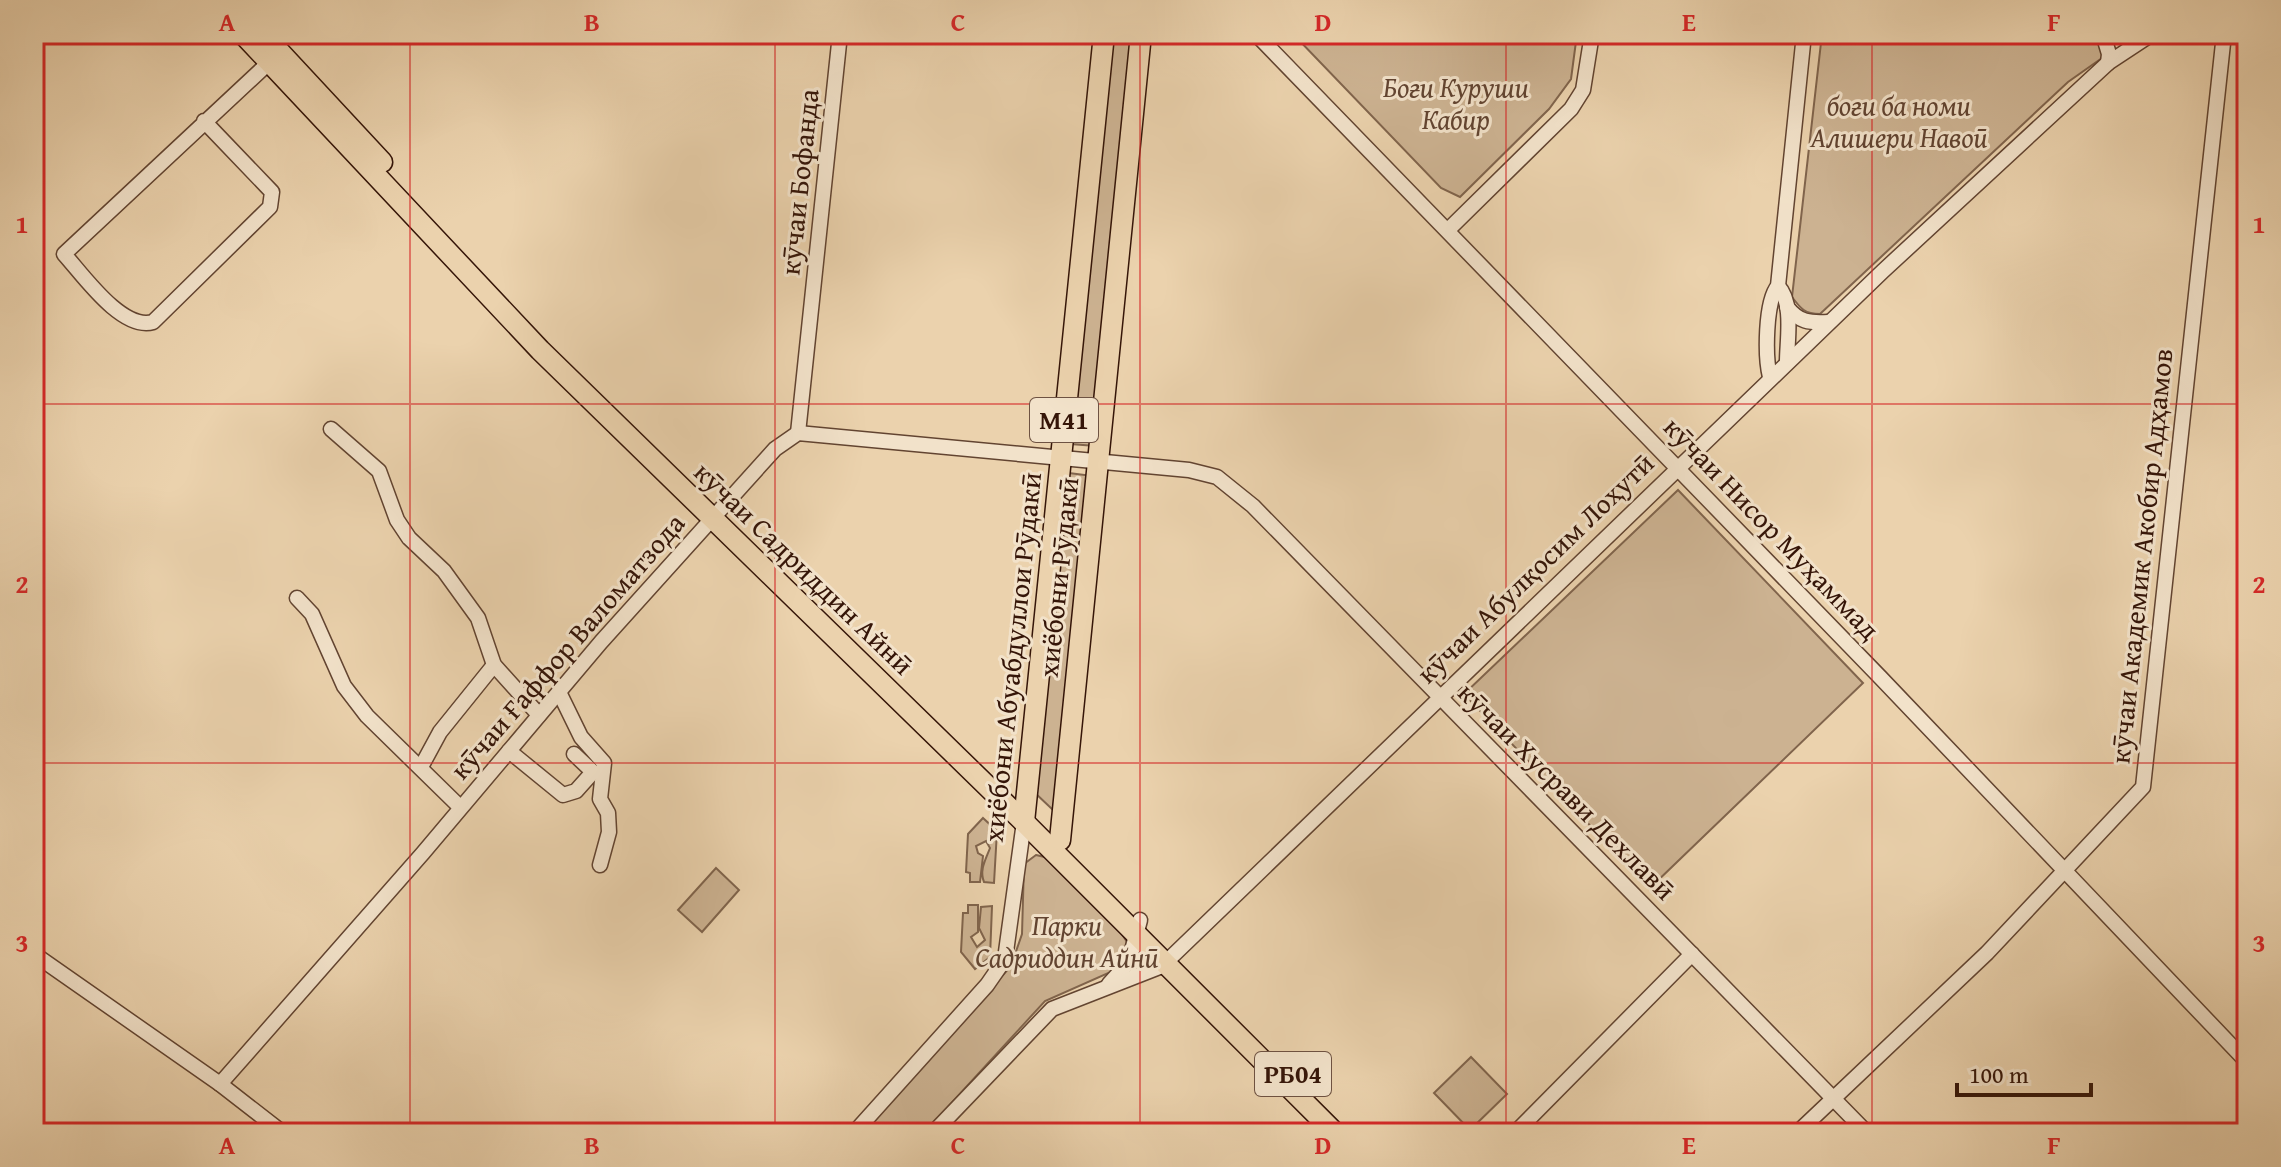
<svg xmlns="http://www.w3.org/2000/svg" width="2281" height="1167" font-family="'Gentium Book Plus',serif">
	<rect width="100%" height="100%" fill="#ebd2ad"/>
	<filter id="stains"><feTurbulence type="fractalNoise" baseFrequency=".0025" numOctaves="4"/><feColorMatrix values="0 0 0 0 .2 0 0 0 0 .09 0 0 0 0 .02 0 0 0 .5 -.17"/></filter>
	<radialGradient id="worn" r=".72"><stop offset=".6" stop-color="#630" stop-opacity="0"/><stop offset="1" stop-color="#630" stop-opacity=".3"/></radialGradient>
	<!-- green -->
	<g fill="#ccb291" stroke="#80644c" stroke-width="2">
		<polygon points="1112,34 1136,34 1095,446 1071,444"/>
		<polygon points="1293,34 1577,34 1571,79 1549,109 1460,197 1441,188"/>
		<path d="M1822,34h251l27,3 4,7 -2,14 -34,24 -248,232c-15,0 -19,-5 -28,-17z"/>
		<polygon points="1069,473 1093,476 1054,811 1032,790"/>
		<polygon points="1678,490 1863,683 1650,888 1464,694"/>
		<path d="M983,818l14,13 -3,52 -10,-1c-5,-12 2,-23 6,-34l-4,-7 -10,5 2,7 5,3 -3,26h-10v-9l-4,-1 2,-38z"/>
		<polygon points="1036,855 1049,858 1118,928 1127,942 1122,958 1113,971 1045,1001 924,1133 863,1133 1011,966 1022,934 1024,864"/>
		<polygon points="716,868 739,890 702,932 678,910"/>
		<polygon points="968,905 978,905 978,932 971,937 977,947 985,940 979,928 981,907 992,906 990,957 975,969 961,952 963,913 968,913"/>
		<polygon points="1471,1057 1507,1094 1470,1130 1434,1093"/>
	</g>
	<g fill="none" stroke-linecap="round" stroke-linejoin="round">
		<defs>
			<g id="minor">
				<polyline points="1256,34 1880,677 2247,1062"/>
				<polyline points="2103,34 2109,54 2108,63"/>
				<polyline points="2242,34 2247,35"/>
				<path d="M204,121l68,71 -2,15 -117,115c-31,9 -70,-47 -89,-68l211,-197"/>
				<polyline points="1448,230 1571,109 1583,90 1592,34"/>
				<path d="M1778,286c16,17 9,54 9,76"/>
				<path d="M1787,307c12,15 22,16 41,15"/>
				<path d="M1770,377c-5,-20 -5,-75 8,-91l26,-252"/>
				<polyline points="331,429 379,471 397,520 409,538 444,571 478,618 494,665 539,715"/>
				<polyline points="798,433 840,34"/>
				<polyline points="297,598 312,614 344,686 367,716 460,807"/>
				<polyline points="559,692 581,737 604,763 600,799 608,813 609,832 600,865"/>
				<polyline points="509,751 563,795 576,791 593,772 574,754"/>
				<polyline points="421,767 440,732 494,665"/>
				<polyline points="34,954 220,1084 283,1133"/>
				<polyline points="1109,984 1129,962 1140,920"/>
				<polyline points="220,1084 423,853 601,642 775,449 798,433 1189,470 1217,477 1253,506 1867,1133"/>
				<polyline points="854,1133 987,985 1005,959 1024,822"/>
				<polyline points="933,1133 1052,1009 1162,966 1883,271 2108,63 2152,34"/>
				<polyline points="1515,1133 1692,954"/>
				<polyline points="1797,1133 1987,953 2143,787 2224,34"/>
			</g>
			<g id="highway">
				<polyline points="243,34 540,350 1024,822 1335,1133"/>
				<polyline points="263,34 382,162"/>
				<polyline points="1024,822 1104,34"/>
				<polyline points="1060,840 1141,34"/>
			</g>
		</defs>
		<!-- minor casing -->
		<use href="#minor" stroke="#624431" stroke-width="17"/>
		<!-- highway casing -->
		<use href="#highway" stroke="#351508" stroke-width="23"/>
		<!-- minor -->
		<use href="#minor" stroke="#f2e2ca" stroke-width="14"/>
		<!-- highway -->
		<use href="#highway" stroke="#ebd2ad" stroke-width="20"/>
	</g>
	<!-- grid -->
	<path fill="none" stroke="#d62828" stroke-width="2" stroke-opacity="0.55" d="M410,34v1099M775,34v1099M1140,34v1099M1506,34v1099M1872,34v1099M34,404h2213M34,763h2213"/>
	<g text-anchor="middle" stroke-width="6" stroke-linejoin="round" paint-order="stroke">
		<!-- shield labels -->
		<g fill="#f2e2ca" stroke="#6e5242" stroke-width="2">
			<rect x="1030" y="398" width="68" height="44" rx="6"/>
			<rect x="1255" y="1052" width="76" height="44" rx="6"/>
		</g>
		<g font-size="26" font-weight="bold" fill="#351508">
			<text x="1064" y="429">M41</text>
			<text x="1293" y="1083">РБ04</text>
		</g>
		<!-- park labels -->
		<g font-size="28" font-style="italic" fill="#624431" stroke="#f2e2ca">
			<text x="1456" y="97">Боғи Куруши<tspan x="1456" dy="32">Кабир</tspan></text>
			<text x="1899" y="115">боғи ба номи<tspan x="1899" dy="32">Алишери Навоӣ</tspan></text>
			<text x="1067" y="935">Парки<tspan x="1067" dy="32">Садриддин Айнӣ</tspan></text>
		</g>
		<!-- street labels -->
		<g font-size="28" fill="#351508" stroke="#f2e2ca">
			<text transform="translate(799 182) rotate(-84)" y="10">кӯчаи Бофанда</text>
			<text transform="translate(1772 528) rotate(46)" y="10">кӯчаи Нисор Муҳаммад</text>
			<text transform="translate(2141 556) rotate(-84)" y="10">кӯчаи Академик Акобир Адҳамов</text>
			<text transform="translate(804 568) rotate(44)" y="10">кӯчаи Садриддин Айнӣ</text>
			<text transform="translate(1535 568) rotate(-44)" y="10">кӯчаи Абулқосим Лоҳутӣ</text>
			<text transform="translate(1058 577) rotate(-84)" y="10">хиёбони Рӯдакӣ</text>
			<text transform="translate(567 646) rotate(-49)" y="10">кӯчаи Ғаффор Валоматзода</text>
			<text transform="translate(1012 657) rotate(-84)" y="10">хиёбони Абуабдуллои Рӯдакӣ</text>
			<text transform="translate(1567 791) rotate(45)" y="10">кӯчаи Хусрави Дехлавӣ</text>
		</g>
	</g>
	<!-- margin -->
	<rect width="2281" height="1167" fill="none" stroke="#ebd2ad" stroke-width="88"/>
	<!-- scale -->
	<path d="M1957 1083v12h134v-12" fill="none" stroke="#351508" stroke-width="4"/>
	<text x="1969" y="1083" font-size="24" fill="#351508" stroke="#f2e2ca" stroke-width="6" paint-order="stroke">100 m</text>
	<rect x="44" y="44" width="2193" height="1079" fill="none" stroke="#d62828" stroke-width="3"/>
	<g font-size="26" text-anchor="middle" font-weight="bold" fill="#d62828">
		<text x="227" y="31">A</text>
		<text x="592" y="31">B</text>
		<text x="958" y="31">C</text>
		<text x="1323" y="31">D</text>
		<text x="1689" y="31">E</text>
		<text x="2054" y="31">F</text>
		<text x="22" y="233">1</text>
		<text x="2259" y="233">1</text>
		<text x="22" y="593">2</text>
		<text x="2259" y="593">2</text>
		<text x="22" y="952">3</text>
		<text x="2259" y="952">3</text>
		<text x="227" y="1154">A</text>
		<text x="592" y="1154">B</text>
		<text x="958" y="1154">C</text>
		<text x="1323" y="1154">D</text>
		<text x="1689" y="1154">E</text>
		<text x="2054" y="1154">F</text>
	</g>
	<rect width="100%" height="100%" filter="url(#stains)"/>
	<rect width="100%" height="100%" fill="url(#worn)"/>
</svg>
